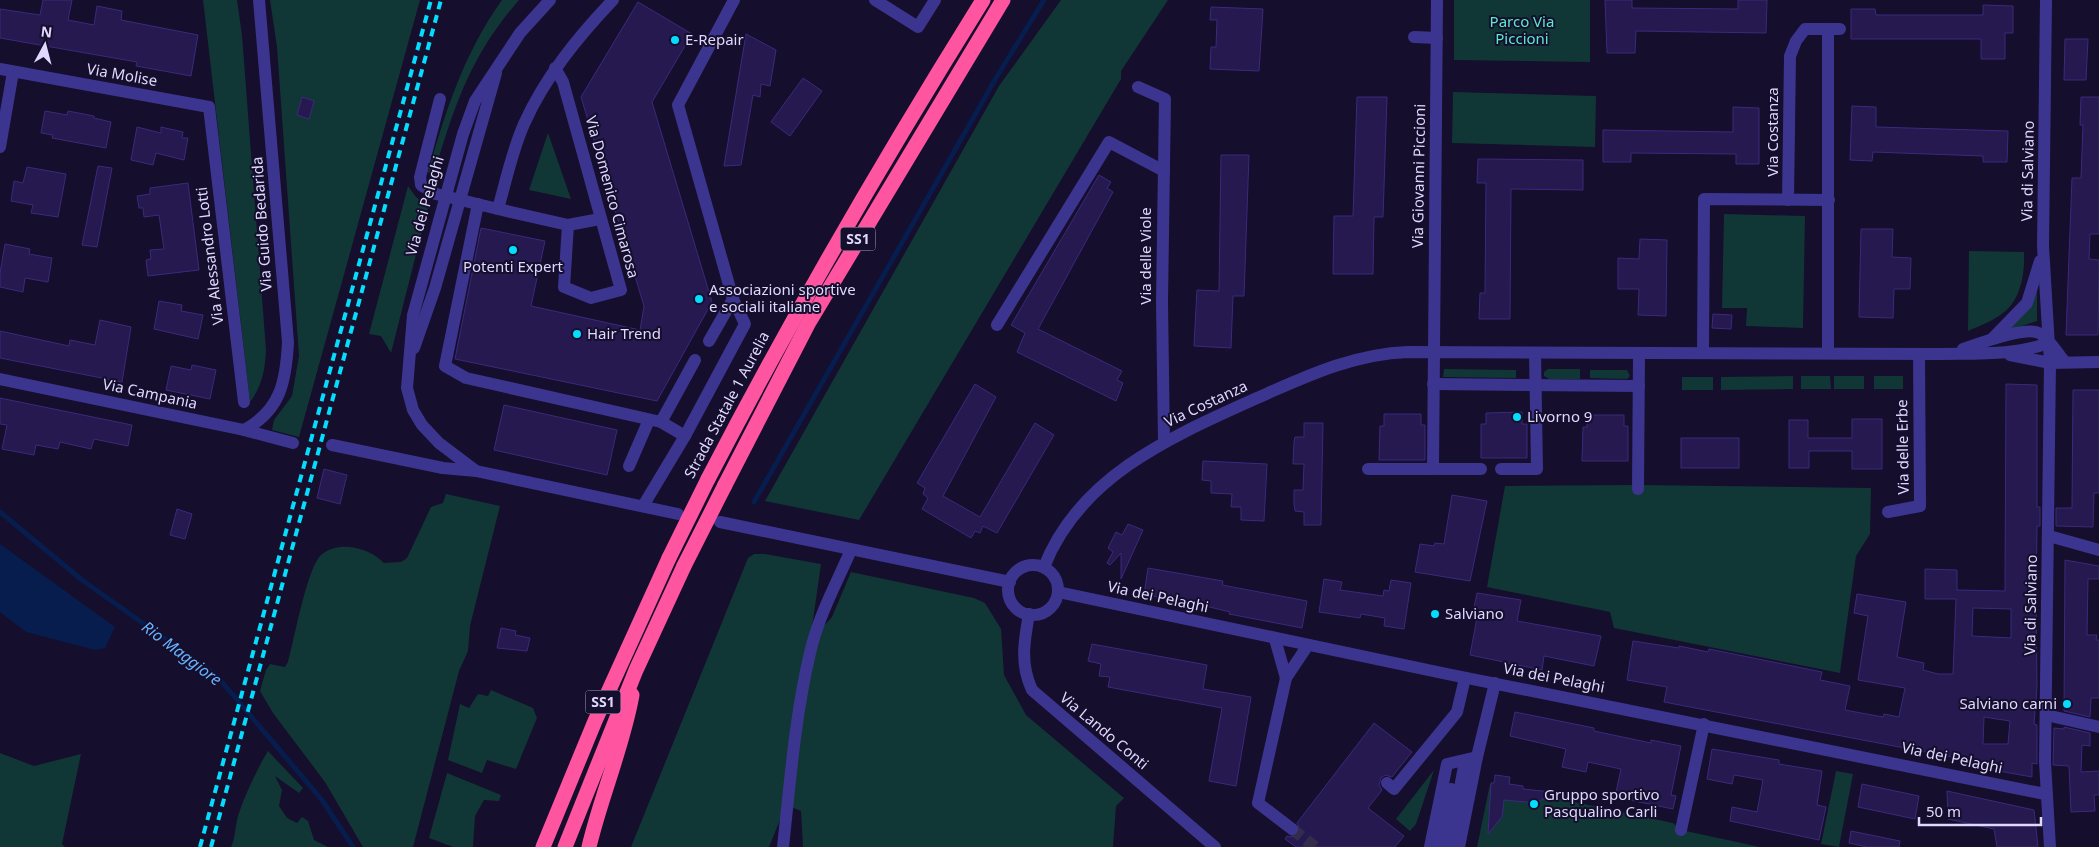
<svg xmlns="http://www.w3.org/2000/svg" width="2099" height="847" font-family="'Noto Sans',sans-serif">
	<rect width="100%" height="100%" fill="#150e2c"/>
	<!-- green -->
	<g fill="#113636">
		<path d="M203,0h34l5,35 24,315c-1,20 -4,36 -16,52z"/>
		<polygon points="270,0 420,0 299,437 272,430 274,420 292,396 299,356 277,47"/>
		<path d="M502,0h17c-44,51 -60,93 -80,157l4,1 -5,15 -3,3h-4l-3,-4c18,-62 36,-119 74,-172z"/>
		<polygon points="1061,0 1168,0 1121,71 1121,79 859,520 765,501 999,86"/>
		<polygon points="1454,0 1590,0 1590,62 1454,60"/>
		<polygon points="1453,92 1596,96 1595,147 1452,143"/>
		<polygon points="548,133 571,199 529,190"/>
		<polygon points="408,186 416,197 428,207 391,353 381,336 369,334"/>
		<polygon points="1724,214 1805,216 1803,328 1746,326 1747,308 1722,308"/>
		<path d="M1969,251l55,1c1,21 -3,48 -21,61 -10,8 -24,13 -35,18z"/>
		<polygon points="2037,290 2037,321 2006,331"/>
		<polygon points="1444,369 1516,370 1516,378 1443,377"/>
		<polygon points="1548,369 1580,369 1580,379 1549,379 1544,376 1544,372"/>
		<polygon points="1590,370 1627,370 1630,376 1627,379 1590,378"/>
		<polygon points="1793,376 1793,389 1721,390 1721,377"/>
		<polygon points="1801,376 1830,376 1831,389 1801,389"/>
		<rect x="1834" y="376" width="30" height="13"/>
		<rect x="1874" y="376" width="29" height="13"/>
		<rect x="1682" y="377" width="31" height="13"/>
		<polygon points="1637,485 1871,488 1870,534 1856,556 1840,673 1614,628 1610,612 1487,587 1505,486"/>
		<path d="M446,494l54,12 -30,120 -2,25 -9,20 -46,176h-50l-38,-65 -52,-69 -13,-22 6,-21 4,-6 15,3 3,-5c6,-21 19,-94 33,-107 8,-7 19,-9 29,-8 13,2 24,6 34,16l17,-1 6,-4 24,-51 12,-4z"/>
		<polygon points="754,554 765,554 821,564 812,627 821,629 832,617 851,572 974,598 985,603 1001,629 1004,675 1026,715 1124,798 1116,806 1113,847 803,847 801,811 786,805 769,847 631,847 748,558"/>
		<polygon points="491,690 533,708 537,718 516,769 487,760 482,773 448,760 460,704 469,708 478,694 488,696"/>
		<path d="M268,751l35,37 -4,5 -24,-17 7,14 -3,16 8,12 10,5 5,-6 6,4 6,19 14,7h-97c4,-9 4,-17 6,-27 4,-17 21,-53 31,-69z"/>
		<polygon points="0,753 34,766 81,754 62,844 65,847 0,847"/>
		<polygon points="1434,770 1416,824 1410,831 1396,819"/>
		<polygon points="1836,771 1853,774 1839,847 1821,844"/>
		<polygon points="447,773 501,795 499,801 484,800 475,816 473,847 453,847 429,838"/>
		<polygon points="1490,784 1673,823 1681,830 1760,847 1477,847"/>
	</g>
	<!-- water -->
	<polygon fill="#061d4e" points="0,544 115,627 105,648 95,650 26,632 0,612"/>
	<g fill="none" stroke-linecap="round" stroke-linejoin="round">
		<!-- stream -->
		<g stroke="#061d4e" stroke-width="5">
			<polyline points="754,502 996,78 1044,0"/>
			<polyline points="0,512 82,580 216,675 322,800 353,847"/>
		</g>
	</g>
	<!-- building -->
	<g fill="#25194f" stroke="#3c297d" fill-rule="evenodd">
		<polygon points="43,0 72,0 68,20 94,25 97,6 122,11 121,20 198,35 191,76 136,66 137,62 0,38 0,9 40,15"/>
		<polygon points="1605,0 1632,0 1632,8 1738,9 1738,0 1767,0 1766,33 1636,31 1635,53 1607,53"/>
		<polygon points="638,2 692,34 652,102 712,302 657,401 455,359 481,228 545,241 531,306 640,330 644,306 581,97"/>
		<polygon points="1983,5 2013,6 2013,33 2005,33 2005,59 1981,59 1981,39 1851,39 1851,9 1875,9 1876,15 1983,15"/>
		<polygon points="1211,7 1263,9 1259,71 1210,69 1211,47 1216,47 1217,20 1210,20"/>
		<polygon points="746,34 776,50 770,86 761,84 760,97 753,95 741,165 724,166"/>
		<polygon points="2065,39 2088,39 2086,80 2064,80"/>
		<polygon points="803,78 822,91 790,136 771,122"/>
		<polygon points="302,97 314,101 309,119 297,115"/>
		<polygon points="1357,97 1387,97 1383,217 1374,217 1373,274 1333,274 1334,216 1353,216"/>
		<polygon points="2081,97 2099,97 2099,234 2090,234 2089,259 2099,260 2098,335 2066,335 2072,178 2081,178 2083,125 2080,125"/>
		<polygon points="1852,106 1876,107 1876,127 2008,131 2007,162 1983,162 1983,156 1873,152 1872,161 1850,160"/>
		<polygon points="1733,107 1759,108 1759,164 1736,164 1736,154 1631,153 1631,162 1603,162 1603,130 1733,132"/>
		<polygon points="45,111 67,115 68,111 94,116 94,118 111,122 106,148 52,138 53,135 41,133"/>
		<polygon points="137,127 161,133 161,127 183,132 182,138 188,138 184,160 156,153 153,165 131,160"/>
		<polygon points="1221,155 1249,155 1244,296 1233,296 1231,348 1194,346 1197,290 1219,291"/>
		<polygon points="1478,159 1583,160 1583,190 1511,189 1510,319 1479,319 1480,293 1485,293 1486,183 1477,183"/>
		<polygon points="98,166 112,168 97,247 82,245"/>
		<polygon points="27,167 66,174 58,217 31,213 33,205 11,201 14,181 23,183"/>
		<polygon points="1099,175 1111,182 1107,188 1113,192 1038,329 1122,371 1117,380 1123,383 1116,401 1017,352 1025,333 1011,325"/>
		<polygon points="188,183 199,270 148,276 146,260 151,259 150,250 164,249 159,215 144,217 143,208 139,208 137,196 150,194 150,188"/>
		<polygon points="1861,229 1893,229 1892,257 1911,258 1910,289 1894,289 1893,318 1859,317"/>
		<polygon points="1640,239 1667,240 1666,316 1638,315 1639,289 1618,289 1618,258 1639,259"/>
		<polygon points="5,244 30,249 29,254 52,258 48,282 25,278 23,292 0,287 0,273"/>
		<polygon points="159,301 182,305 181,311 203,315 198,339 154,329"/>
		<polygon points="1713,314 1732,315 1731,329 1712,328"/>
		<polygon points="100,320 131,327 122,382 0,358 0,331 69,346 70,340 95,345"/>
		<polygon points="192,365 216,370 210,399 166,390 171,366 191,370"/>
		<polygon points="975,384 996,397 943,496 980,517 1035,423 1054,435 997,533 983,526 980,533 975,531 971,538 922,509 928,498 923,494 925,488 917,483"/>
		<path d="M2006,384l31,1v122h3v19h-3l-1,69 1,92 -3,37 3,1v39l-5,-1v14l-44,-8v-5l-324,-62 3,-15 -40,-7 6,-39 46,7v-2l29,6 1,-3 113,23 -2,8 30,6 -5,24 38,7 1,-3 15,3 6,-29 -47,-8 10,-64 -14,-3 3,-19 49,8 -9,55 27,6 -1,7 15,4h15l3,-75h-31v-30l32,1v20l48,1zM1973,608l38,1v29l-39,-2zM1984,717l26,4 -2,23h-25z"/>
		<polygon points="2073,390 2099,390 2099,493 2094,493 2093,527 2056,526 2056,508 2072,508"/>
		<polygon points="0,398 132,425 128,446 94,439 91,449 60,442 58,449 36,445 34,455 2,449 7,425 0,424"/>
		<polygon points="504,405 617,430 607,475 494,450"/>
		<polygon points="1522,412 1522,424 1527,424 1527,458 1481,458 1481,424 1486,424 1486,413"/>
		<polygon points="1384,414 1421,414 1421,425 1425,425 1425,460 1379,460 1380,426 1384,426"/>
		<polygon points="1587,415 1624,415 1624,426 1628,426 1628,461 1582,461 1583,427 1587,427"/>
		<polygon points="1852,419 1882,419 1882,469 1852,469 1852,451 1809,451 1809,468 1789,468 1789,420 1808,420 1808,438 1852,438"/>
		<polygon points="1304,423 1323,423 1321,525 1304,525 1304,512 1295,511 1294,504 1294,490 1303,490 1304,464 1293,464 1294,442 1295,437 1304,437"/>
		<rect x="1681" y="438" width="58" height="30"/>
		<polygon points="1203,461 1267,464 1264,521 1241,520 1241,507 1231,507 1232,494 1211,493 1211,481 1202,480"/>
		<polygon points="324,469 347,475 340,504 317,498"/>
		<polygon points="1452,495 1487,501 1470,581 1415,572 1420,544 1434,546 1435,543 1444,544"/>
		<polygon points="177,509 192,514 185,539 170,535"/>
		<polygon points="1128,524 1143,530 1121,579 1121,553 1110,565 1107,563 1113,552 1108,548 1116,532 1122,535"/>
		<polygon points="2065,560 2099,566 2099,579 2088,579 2087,635 2097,635 2096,640 2099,640 2099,698 2091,698 2090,717 2064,711"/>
		<polygon points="1148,568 1223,581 1222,585 1307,601 1302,628 1229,614 1230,612 1181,600 1144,595"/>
		<polygon points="1324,579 1342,582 1340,590 1383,596 1384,590 1389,591 1391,580 1411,583 1404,629 1384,626 1385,618 1361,614 1360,618 1319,612"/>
		<polygon points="1477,593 1521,600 1517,621 1601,636 1594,666 1544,656 1542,670 1470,655 1477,618 1472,618"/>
		<polygon points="501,628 516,631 515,635 530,638 527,651 497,648"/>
		<polygon points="1092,644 1207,665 1203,689 1251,697 1236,786 1209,781 1222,708 1108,687 1110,677 1099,676 1101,664 1088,661"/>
		<polygon points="1515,712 1594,728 1594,731 1651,743 1651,740 1681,746 1671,795 1676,796 1673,809 1615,797 1621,769 1588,762 1586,772 1562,767 1566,749 1510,736"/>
		<polygon points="1374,723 1412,752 1392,777 1385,775 1381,778 1379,785 1382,790 1368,808 1404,836 1395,847 1296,847 1285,839 1287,836 1291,837 1298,834 1300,830 1297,823"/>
		<polygon points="2064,727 2090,733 2090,746 2082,745 2081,772 2099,771 2099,795 2094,795 2095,811 2071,812 2069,766 2053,765 2054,728 2064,729"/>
		<polygon points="1712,749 1779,760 1779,764 1822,771 1817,805 1826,807 1819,840 1730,821 1732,807 1757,812 1763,780 1734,775 1732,784 1707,779"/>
		<polygon points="1495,775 1510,777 1509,784 1523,786 1523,789 1552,792 1537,803 1504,800 1502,817 1488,834 1491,783 1494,783"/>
		<polygon points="1862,784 1919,796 1915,819 1858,807"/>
		<polygon points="1947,791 2034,810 2038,847 1997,847 1994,829 1948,819"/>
		<polygon points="1851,831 1900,841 1899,847 1867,847 1849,843"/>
	</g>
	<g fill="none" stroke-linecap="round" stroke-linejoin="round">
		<!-- minor-tunnel -->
		<polyline stroke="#332c4c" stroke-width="12" stroke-dasharray="12 6" stroke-linecap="butt" points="1292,829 1315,847"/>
		<!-- minor -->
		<g stroke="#3c358f" stroke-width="12">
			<polyline points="875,0 918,27 935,0"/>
			<polyline points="2046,0 2043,246 2050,363 2045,762 2050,847"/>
			<polyline points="1414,37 1437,38"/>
			<path d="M555,68l8,14 58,208 -30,8 -27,-11 4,-62 -70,-16c8,-28 14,-58 26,-85 21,-47 54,-87 89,-124"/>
			<polyline points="0,69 209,107 244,402"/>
			<polyline points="1138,87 1165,99 1162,302 1164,442"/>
			<polyline points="440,99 420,177 421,185 436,194 498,209"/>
			<polyline points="0,147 13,72"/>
			<polyline points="1788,200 1790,56 1796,41 1805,29 1840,29"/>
			<polyline points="478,204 445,366 466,378 661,422 685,436 643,506"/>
			<polyline points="568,225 600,219"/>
			<polyline points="997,325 1109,142 1164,171"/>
			<polyline points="1992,339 2027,303 2040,261"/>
			<polyline points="709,341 733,299 678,105 734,0"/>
			<polyline points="414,348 435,288 496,73"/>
			<path d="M1963,349c15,-5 62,-23 76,-16 10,5 19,21 26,29"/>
			<polyline points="1703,353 1704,199 1829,200"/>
			<polyline points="1828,353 1828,29"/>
			<polyline points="2010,355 2050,363 2099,362"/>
			<polyline points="0,379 244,430 293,443"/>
			<polyline points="1433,384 1639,386"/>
			<polyline points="661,422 695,360"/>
			<path d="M244,430c37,-20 42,-49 44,-88l-29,-342"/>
			<polyline points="685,436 745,324 733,299"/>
			<polyline points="332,445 443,468 476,471 678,514"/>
			<polyline points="629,466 649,420"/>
			<polyline points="1368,469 1433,469 1437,0"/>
			<polyline points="1433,469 1481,469"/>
			<polyline points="1501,469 1537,469 1535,353"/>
			<polyline points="476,471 439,443 422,425 413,410 407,388 413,315 463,134 475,101 520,33 550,0"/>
			<polyline points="1638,489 1639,353"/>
			<polyline points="1888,512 1920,506 1919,354"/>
			<polyline points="720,522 1010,582"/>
			<polyline points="2049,536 2099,550"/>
			<circle cx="1033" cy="590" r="25"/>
			<path d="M1044,567c36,-92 129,-131 213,-169 50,-22 96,-44 151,-46l529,2c36,-1 78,2 111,-11"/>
			<polyline points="1058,592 1447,674 2045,794"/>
			<path d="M1029,614c-5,28 -9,50 3,76l183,157"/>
			<polyline points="1275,639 1286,678 1308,645"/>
			<polyline points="1286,678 1258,803 1292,829"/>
			<polyline points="2046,715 2099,727"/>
			<polyline points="1387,783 1394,789 1457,712 1465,678"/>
			<polyline points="1681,830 1704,724"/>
			<path d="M783,847c7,-64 12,-131 27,-194 8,-36 26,-69 41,-103"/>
			<polyline points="1430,847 1447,764 1477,757"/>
			<polyline points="1439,847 1451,789"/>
			<polyline points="1449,847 1464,766 1475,758"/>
			<polyline points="1459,847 1477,757 1495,683"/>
		</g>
		<!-- highway -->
		<g stroke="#ff54a0" stroke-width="15">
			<path d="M708,479c85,-164 177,-322 275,-479"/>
			<polyline points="725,485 808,324 1003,0"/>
			<polyline points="543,847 595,721 669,558"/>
			<polyline points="565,847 636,670 684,566"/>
			<path d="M589,847c12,-51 34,-101 43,-152"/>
		</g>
		<!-- rail -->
		<g stroke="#05ddff" stroke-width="4" stroke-dasharray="8 6" stroke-linecap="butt">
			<polyline points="200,847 431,0"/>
			<polyline points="211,847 441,0"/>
		</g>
		<!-- highway-bridge -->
		<g stroke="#ff54a0" stroke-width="15">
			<polyline points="669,558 708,479"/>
			<polyline points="684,566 725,485"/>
		</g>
	</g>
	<!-- markers -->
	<g fill="#05ddff" stroke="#150e2c" stroke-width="2">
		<circle cx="675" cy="40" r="5"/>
		<circle cx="513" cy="250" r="5"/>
		<circle cx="699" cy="299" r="5"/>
		<circle cx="577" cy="334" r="5"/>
		<circle cx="1517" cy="417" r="5"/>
		<circle cx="1435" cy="614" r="5"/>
		<circle cx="2067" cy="704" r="5"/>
		<circle cx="1534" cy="804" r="5"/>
	</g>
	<g text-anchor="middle" stroke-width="4" stroke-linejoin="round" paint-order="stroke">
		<!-- shield labels -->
		<g fill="#150e2c" stroke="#a29cc0" stroke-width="1">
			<rect x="840.5" y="227.5" width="35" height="23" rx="4"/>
			<rect x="585.5" y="690.5" width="35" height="23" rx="4"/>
		</g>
		<g font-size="14" font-weight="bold" fill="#dfd9ff">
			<text x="858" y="244">SS1</text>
			<text x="603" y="707">SS1</text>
		</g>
		<!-- park labels -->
		<g font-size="15" fill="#59ebcc" stroke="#150e2c">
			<text x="1522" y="27">Parco Via<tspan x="1522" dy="17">Piccioni</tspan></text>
		</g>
		<!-- poi labels -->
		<g font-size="15" fill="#dfd9ff" stroke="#150e2c" text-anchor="start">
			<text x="685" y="45">E-Repair</text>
			<text x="513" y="272" text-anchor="middle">Potenti Expert</text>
			<text x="709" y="295">Associazioni sportive<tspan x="709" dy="17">e sociali italiane</tspan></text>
			<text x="587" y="339">Hair Trend</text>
			<text x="1527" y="422">Livorno 9</text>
			<text x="1445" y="619">Salviano</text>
			<text x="2057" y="709" text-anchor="end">Salviano carni</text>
			<text x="1544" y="800">Gruppo sportivo<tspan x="1544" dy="17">Pasqualino Carli</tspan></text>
		</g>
		<!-- street labels -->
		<g font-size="15" fill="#dfd9ff" stroke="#150e2c">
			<text transform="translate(122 75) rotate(10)" y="5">Via Molise</text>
			<text transform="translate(1773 132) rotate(-90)" y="5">Via Costanza</text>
			<text transform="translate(2028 171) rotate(-89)" y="5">Via di Salviano</text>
			<text transform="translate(1419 176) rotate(-89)" y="5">Via Giovanni Piccioni</text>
			<text transform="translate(612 197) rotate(75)" y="5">Via Domenico Cimarosa</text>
			<text transform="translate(425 206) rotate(-74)" y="5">Via dei Pelaghi</text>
			<text transform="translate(262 224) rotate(-94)" y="5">Via Guido Bedarida</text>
			<text transform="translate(210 256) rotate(-97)" y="5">Via Alessandro Lotti</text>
			<text transform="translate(1146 256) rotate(-90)" y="5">Via delle Viole</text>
			<text transform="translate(150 394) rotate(12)" y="5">Via Campania</text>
			<text transform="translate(1206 404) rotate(-25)" y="5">Via Costanza</text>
			<text transform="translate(727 405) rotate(-62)" y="5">Strada Statale 1 Aurelia</text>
			<text transform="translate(1903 447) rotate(-91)" y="5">Via delle Erbe</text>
			<text transform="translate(1158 597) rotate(12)" y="5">Via dei Pelaghi</text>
			<text transform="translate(2031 605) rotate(-89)" y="5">Via di Salviano</text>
			<text transform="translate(1554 678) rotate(11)" y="5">Via dei Pelaghi</text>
			<text transform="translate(1104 731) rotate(40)" y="5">Via Lando Conti</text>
			<text transform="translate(1952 758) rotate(12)" y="5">Via dei Pelaghi</text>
		</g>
		<!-- water labels -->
		<g font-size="16" font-style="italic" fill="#67b3ff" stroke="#150e2c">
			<text transform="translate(182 653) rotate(37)" y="6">Rio Maggiore</text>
		</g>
	</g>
	<!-- north arrow -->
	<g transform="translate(45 45) rotate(7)" stroke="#150e2c" stroke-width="4" paint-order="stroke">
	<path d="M0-4L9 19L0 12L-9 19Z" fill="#dfd9ff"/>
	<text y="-8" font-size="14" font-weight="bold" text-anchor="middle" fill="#dfd9ff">N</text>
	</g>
	<!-- scale -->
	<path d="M1919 817v8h122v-8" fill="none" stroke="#dfd9ff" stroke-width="2.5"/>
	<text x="1926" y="817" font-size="15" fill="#dfd9ff" stroke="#150e2c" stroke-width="4" paint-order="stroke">50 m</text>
</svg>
